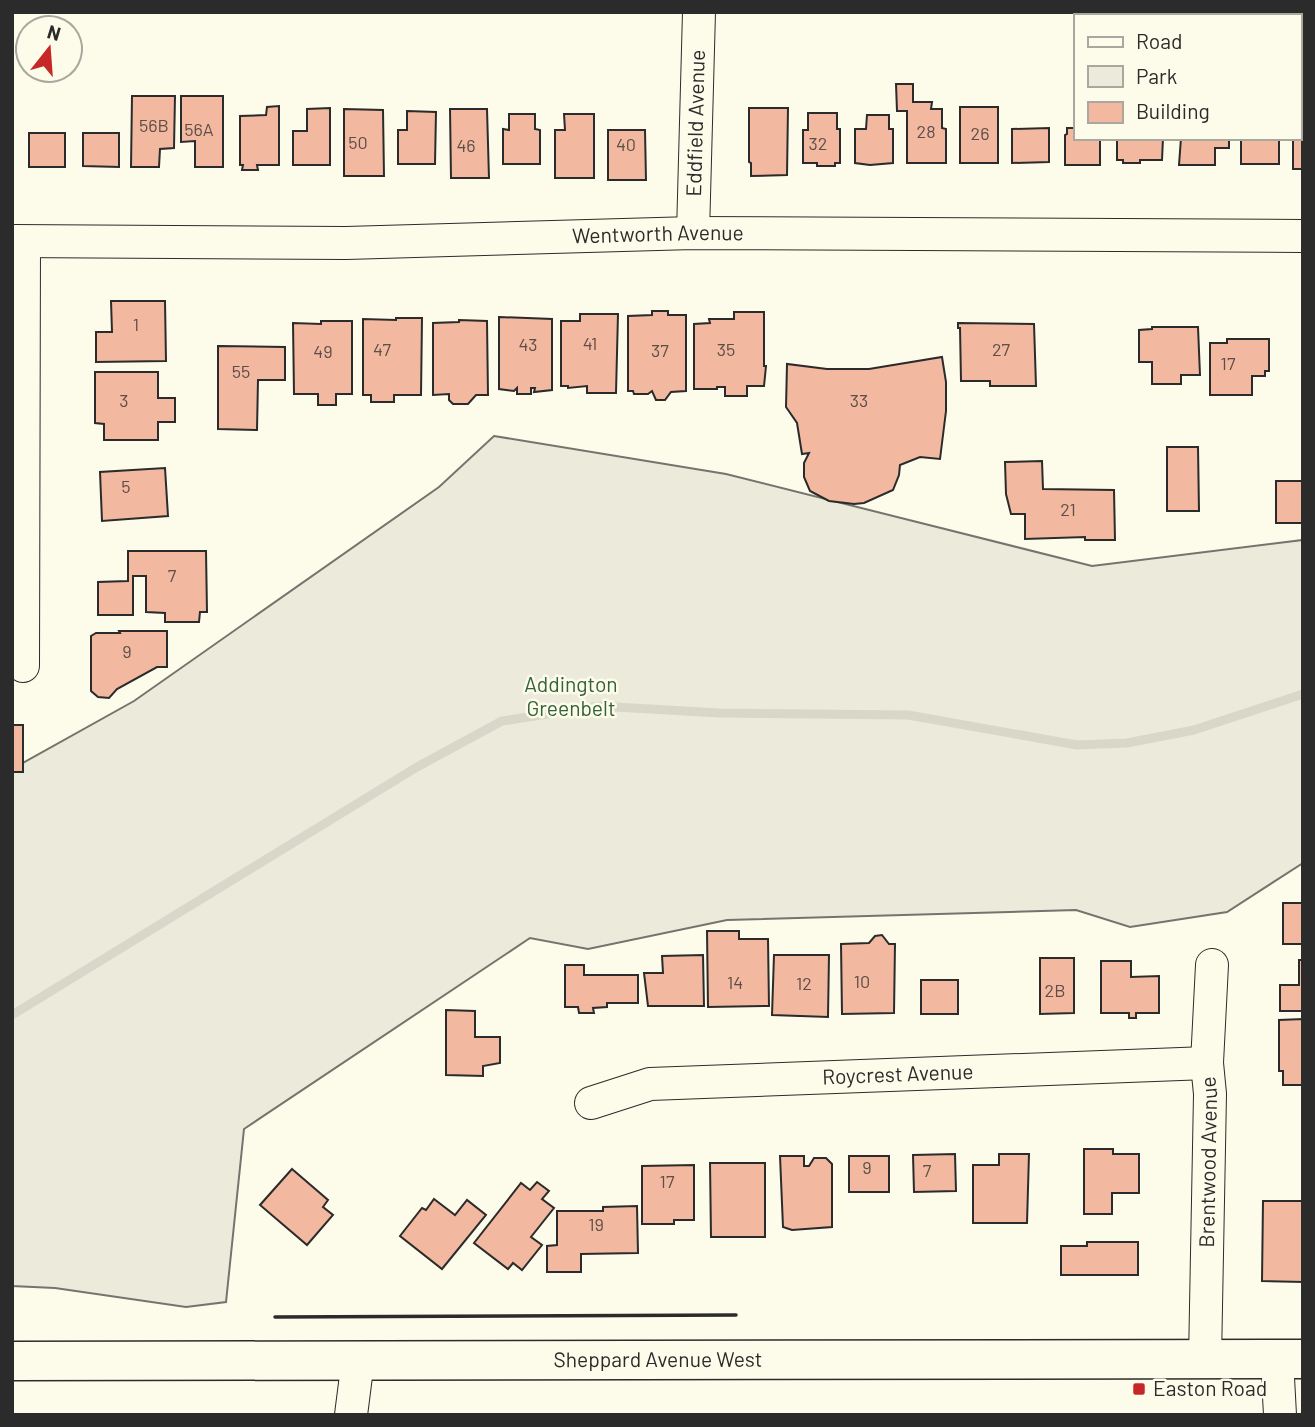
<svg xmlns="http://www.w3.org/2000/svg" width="1315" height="1427" font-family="Barlow,sans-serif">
	<rect width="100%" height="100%" fill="#fdfbea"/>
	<!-- green -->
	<polygon fill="#ecebdb" stroke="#74746e" stroke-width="2" points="494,436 726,474 1092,566 1303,540 1303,863 1227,912 1130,927 1076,910 727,920 588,949 530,938 244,1129 226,1302 186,1307 55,1288 12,1286 12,769 134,701 439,487"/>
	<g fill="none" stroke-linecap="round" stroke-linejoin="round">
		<!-- stream -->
		<polyline stroke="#d8d7c9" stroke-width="9" points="12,1015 417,767 502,721 599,706 719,713 908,715 1077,745 1127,743 1194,730 1303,694"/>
	</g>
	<!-- building -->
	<g fill="#f2b8a0" stroke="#2b2b2b" stroke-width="2">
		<polygon points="896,84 913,84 913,102 932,102 931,109 942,109 942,128 946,129 946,163 907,163 907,111 897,111"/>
		<polygon points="132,96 175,96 174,148 160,149 159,167 131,167"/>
		<polygon points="181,96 223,96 223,167 195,167 195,141 181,142"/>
		<polygon points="1299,101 1303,101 1303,169 1293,169 1293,138 1299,138"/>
		<polygon points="279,106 279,165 257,165 258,170 242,170 243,165 240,165 240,116 266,115 267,107"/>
		<rect x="960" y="107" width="38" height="56"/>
		<polygon points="330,108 330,165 293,165 293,131 307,131 307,109"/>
		<polygon points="749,108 788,108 787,175 751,176 751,163 749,162"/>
		<polygon points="344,109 383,110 384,176 344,176"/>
		<polygon points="450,109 487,109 489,178 451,178"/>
		<polygon points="407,111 436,112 435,164 398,164 398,130 407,130"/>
		<polygon points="808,113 837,113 837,129 840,129 840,163 835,163 835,166 817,166 817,163 803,163 803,130 808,130"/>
		<polygon points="509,114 535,114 535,129 540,130 540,164 503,164 503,129 509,130"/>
		<polygon points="564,114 594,114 594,178 555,178 555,130 565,130"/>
		<polygon points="867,115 889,115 889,129 893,129 893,163 870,165 855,163 855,129 866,129"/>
		<polygon points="1049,128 1049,162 1012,163 1012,129"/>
		<polygon points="1067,128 1075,128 1075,138 1100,138 1100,165 1065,165 1065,135 1067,134"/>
		<polygon points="608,130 645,130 646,180 608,180"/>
		<rect x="29" y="133" width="36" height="34"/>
		<polygon points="83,133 119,133 119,167 83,166"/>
		<polygon points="1117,138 1163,138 1162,160 1140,160 1140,163 1123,163 1123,160 1117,160"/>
		<polygon points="1181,138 1229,138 1229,148 1215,148 1215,165 1179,165"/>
		<rect x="1241" y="138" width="38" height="26"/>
		<polygon points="111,301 165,301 166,361 96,362 96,332 112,332"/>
		<polygon points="652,311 668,311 668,315 686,315 686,391 671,392 665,400 656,400 652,391 648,394 634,394 633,391 628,391 628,316 652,315"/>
		<polygon points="734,312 764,312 764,366 766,366 764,386 747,386 747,396 725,396 725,387 717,387 717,389 694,389 694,324 710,323 709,319 734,319"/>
		<polygon points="580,314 618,314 616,393 587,393 587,386 568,388 568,386 561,386 561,321 580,321"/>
		<polygon points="499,317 552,319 552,390 534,392 535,388 531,388 531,394 517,394 517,388 514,391 499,389"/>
		<polygon points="396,318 422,318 421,395 394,395 394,402 371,402 371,395 363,395 363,319 396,320"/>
		<polygon points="459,320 487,321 488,395 476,395 468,404 453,404 449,400 449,394 433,395 433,323 459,322"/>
		<polygon points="321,321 352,321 352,394 336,394 336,405 318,405 318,394 294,394 293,323 321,324"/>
		<polygon points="958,323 1034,324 1036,386 990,386 990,381 961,381 960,328 958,328"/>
		<polygon points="1152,327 1198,327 1200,375 1181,375 1181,384 1152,384 1152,362 1139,362 1139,330 1152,329"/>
		<polygon points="1227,339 1269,339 1269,371 1265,371 1265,376 1252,376 1252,395 1210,395 1210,343 1227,343"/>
		<polygon points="218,346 285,347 285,380 258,380 257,430 218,429"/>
		<polygon points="942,357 946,382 946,411 940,459 920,457 900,465 899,475 893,490 864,503 854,504 829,501 810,491 804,477 804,463 809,453 802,454 797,423 786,407 787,364 827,369 869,369"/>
		<polygon points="95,372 158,372 158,398 175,398 175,422 158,422 158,440 104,440 104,424 95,423"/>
		<polygon points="1167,447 1198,447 1199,511 1167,511"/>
		<polygon points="1042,461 1043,489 1114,490 1115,540 1085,540 1085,537 1025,539 1025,514 1011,514 1006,494 1005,462"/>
		<polygon points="165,468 168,516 102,521 100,472"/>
		<rect x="1276" y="481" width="27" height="42"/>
		<polygon points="128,551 206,551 207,612 200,612 199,622 165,622 165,613 146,612 146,576 133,576 133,615 98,615 98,582 128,581"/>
		<polygon points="119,631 167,631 167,667 157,667 117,689 109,698 98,697 91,691 91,636 96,633 120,633"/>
		<rect x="12" y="725" width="11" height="47"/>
		<rect x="1283" y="903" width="20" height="41"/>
		<polygon points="707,931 739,931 739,939 768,939 769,1006 708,1007"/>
		<polygon points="882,935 889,944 895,944 894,1013 842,1014 841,944 869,943 875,936"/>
		<polygon points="703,955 704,1006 648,1006 644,973 663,973 662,956"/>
		<polygon points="774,955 829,955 828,1017 772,1015"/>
		<polygon points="1040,958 1074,958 1074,1013 1040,1014"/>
		<polygon points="1299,960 1303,960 1303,1011 1280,1011 1280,985 1299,985"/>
		<polygon points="1101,961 1131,961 1131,977 1159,976 1159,1013 1136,1013 1136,1018 1129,1018 1129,1013 1101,1013"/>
		<polygon points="565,965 584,965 584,975 638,975 638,1003 607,1003 607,1007 593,1008 594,1013 579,1013 578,1007 565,1007"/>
		<rect x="921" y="980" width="37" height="34"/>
		<polygon points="446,1010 475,1011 475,1037 500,1037 500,1063 483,1066 483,1076 446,1075"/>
		<polygon points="1303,1019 1303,1085 1283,1085 1283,1071 1279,1071 1279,1020"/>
		<polygon points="1084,1149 1113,1149 1113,1154 1139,1154 1139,1193 1112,1193 1112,1214 1084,1214"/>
		<polygon points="955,1154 956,1191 914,1192 913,1155"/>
		<polygon points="999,1154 1029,1154 1027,1223 973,1223 973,1165 999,1165"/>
		<polygon points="780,1156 804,1156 804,1166 809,1166 814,1158 826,1158 832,1164 832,1227 792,1230 783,1227"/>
		<rect x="849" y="1156" width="40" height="36"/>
		<polygon points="710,1163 765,1163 765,1237 711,1237"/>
		<polygon points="694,1165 694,1220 674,1220 674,1224 642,1224 642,1166"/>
		<polygon points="292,1169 328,1200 323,1207 333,1215 307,1245 260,1205"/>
		<polygon points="537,1182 549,1191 542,1199 554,1208 531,1237 542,1245 522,1270 513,1263 508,1269 474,1243 521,1183 530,1190"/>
		<polygon points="434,1199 455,1215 467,1200 486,1215 442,1269 400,1236 422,1208 426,1210"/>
		<polygon points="1263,1201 1303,1201 1303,1282 1262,1281"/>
		<polygon points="637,1206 638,1253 581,1254 581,1272 547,1272 547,1246 557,1245 557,1211 603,1211 603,1207"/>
		<polygon points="1087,1242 1138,1242 1138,1275 1061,1275 1061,1246 1087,1246"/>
	</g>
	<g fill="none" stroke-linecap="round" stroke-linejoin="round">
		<defs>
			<g id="minor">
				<path id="s1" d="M693,233l6,-221"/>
				<path id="s2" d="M12,241l334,2 347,-10 610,3"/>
				<polyline points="23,666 24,242"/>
				<path id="s3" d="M591,1103l59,-19 557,-21"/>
				<polyline points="1277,1359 1280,1415"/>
				<path id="s4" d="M1205,1360l5,-266 -3,-31 5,-98"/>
				<polyline points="351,1415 358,1360"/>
			</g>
			<g id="major">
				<path id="s5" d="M12,1361l1291,-2"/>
			</g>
		</defs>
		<!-- minor casing -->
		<use href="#minor" stroke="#2b2b2b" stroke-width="34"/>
		<!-- major casing -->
		<use href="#major" stroke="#2b2b2b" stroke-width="41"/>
		<!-- minor -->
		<use href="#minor" stroke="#fdfbea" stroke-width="32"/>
		<!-- major -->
		<use href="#major" stroke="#fdfbea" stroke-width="38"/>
		<!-- wall -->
		<polyline stroke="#2b2b2b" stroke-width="3.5" points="275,1317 736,1315"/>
	</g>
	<!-- markers -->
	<rect fill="#c62828" stroke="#fdfbea" stroke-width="2.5" x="1132" y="1382" width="14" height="14" rx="3.5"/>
	<g text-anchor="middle" stroke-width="5" stroke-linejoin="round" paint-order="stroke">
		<!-- number labels -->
		<g font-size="18" fill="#5d4e48">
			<text x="154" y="132">56B</text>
			<text x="199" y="136">56A</text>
			<text x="926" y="138">28</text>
			<text x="980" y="140">26</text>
			<text x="358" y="149">50</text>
			<text x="818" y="150">32</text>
			<text x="626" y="151">40</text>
			<text x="466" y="152">46</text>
			<text x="136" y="331">1</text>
			<text x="590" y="350">41</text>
			<text x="528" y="351">43</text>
			<text x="382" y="356">47</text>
			<text x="726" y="356">35</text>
			<text x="1001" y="356">27</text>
			<text x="660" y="357">37</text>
			<text x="323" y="358">49</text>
			<text x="1228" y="370">17</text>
			<text x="241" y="378">55</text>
			<text x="124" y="407">3</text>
			<text x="859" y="407">33</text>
			<text x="126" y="493">5</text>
			<text x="1068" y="516">21</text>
			<text x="172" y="582">7</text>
			<text x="127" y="658">9</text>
			<text x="862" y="988">10</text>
			<text x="735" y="989">14</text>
			<text x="804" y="990">12</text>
			<text x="1055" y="997">2B</text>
			<text x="867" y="1174">9</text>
			<text x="927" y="1177">7</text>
			<text x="667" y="1188">17</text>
			<text x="596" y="1231">19</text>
		</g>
		<!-- street labels -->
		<g font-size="21" fill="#2b2b2b" stroke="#fdfbea">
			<text dy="7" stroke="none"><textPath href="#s1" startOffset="110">Eddfield Avenue</textPath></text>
			<text dy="7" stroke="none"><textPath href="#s2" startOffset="646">Wentworth Avenue</textPath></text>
			<text dy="7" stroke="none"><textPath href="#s3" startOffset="310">Roycrest Avenue</textPath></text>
			<text dy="7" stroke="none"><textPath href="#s4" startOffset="198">Brentwood Avenue</textPath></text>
			<text dy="7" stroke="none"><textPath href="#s5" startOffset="646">Sheppard Avenue West</textPath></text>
		</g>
		<!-- park labels -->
		<g font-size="21" fill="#34623c" stroke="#fdfbea">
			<text x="571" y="692">Addington<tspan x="571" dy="24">Greenbelt</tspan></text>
		</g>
		<!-- poi labels -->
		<g font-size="21" fill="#2b2b2b" stroke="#fdfbea" text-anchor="start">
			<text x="1153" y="1396">Easton Road</text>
		</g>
	</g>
	<!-- border -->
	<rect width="1315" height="1427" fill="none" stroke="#2b2b2b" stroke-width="28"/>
	<!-- legend -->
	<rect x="1074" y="14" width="228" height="126" fill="#fdfbea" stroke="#a9a89e" stroke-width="2"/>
	<rect x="1088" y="37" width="35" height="10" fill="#fdfbea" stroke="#a9a89e" stroke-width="2"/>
	<text x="1136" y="49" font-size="21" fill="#2b2b2b">Road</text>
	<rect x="1088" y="66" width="35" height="21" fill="#ecebdb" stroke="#a9a89e" stroke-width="2"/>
	<text x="1136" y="84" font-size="21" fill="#2b2b2b">Park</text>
	<rect x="1088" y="102" width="35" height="21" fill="#f2b8a0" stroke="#a9a89e" stroke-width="2"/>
	<text x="1136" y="119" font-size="21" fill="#2b2b2b">Building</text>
	<!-- north arrow -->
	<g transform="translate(49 49) rotate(17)"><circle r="33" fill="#fdfbea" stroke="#a9a89e" stroke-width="2"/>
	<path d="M0-5L12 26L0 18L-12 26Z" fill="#c62828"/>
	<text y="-10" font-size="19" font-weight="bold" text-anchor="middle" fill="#2b2b2b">N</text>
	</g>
</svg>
